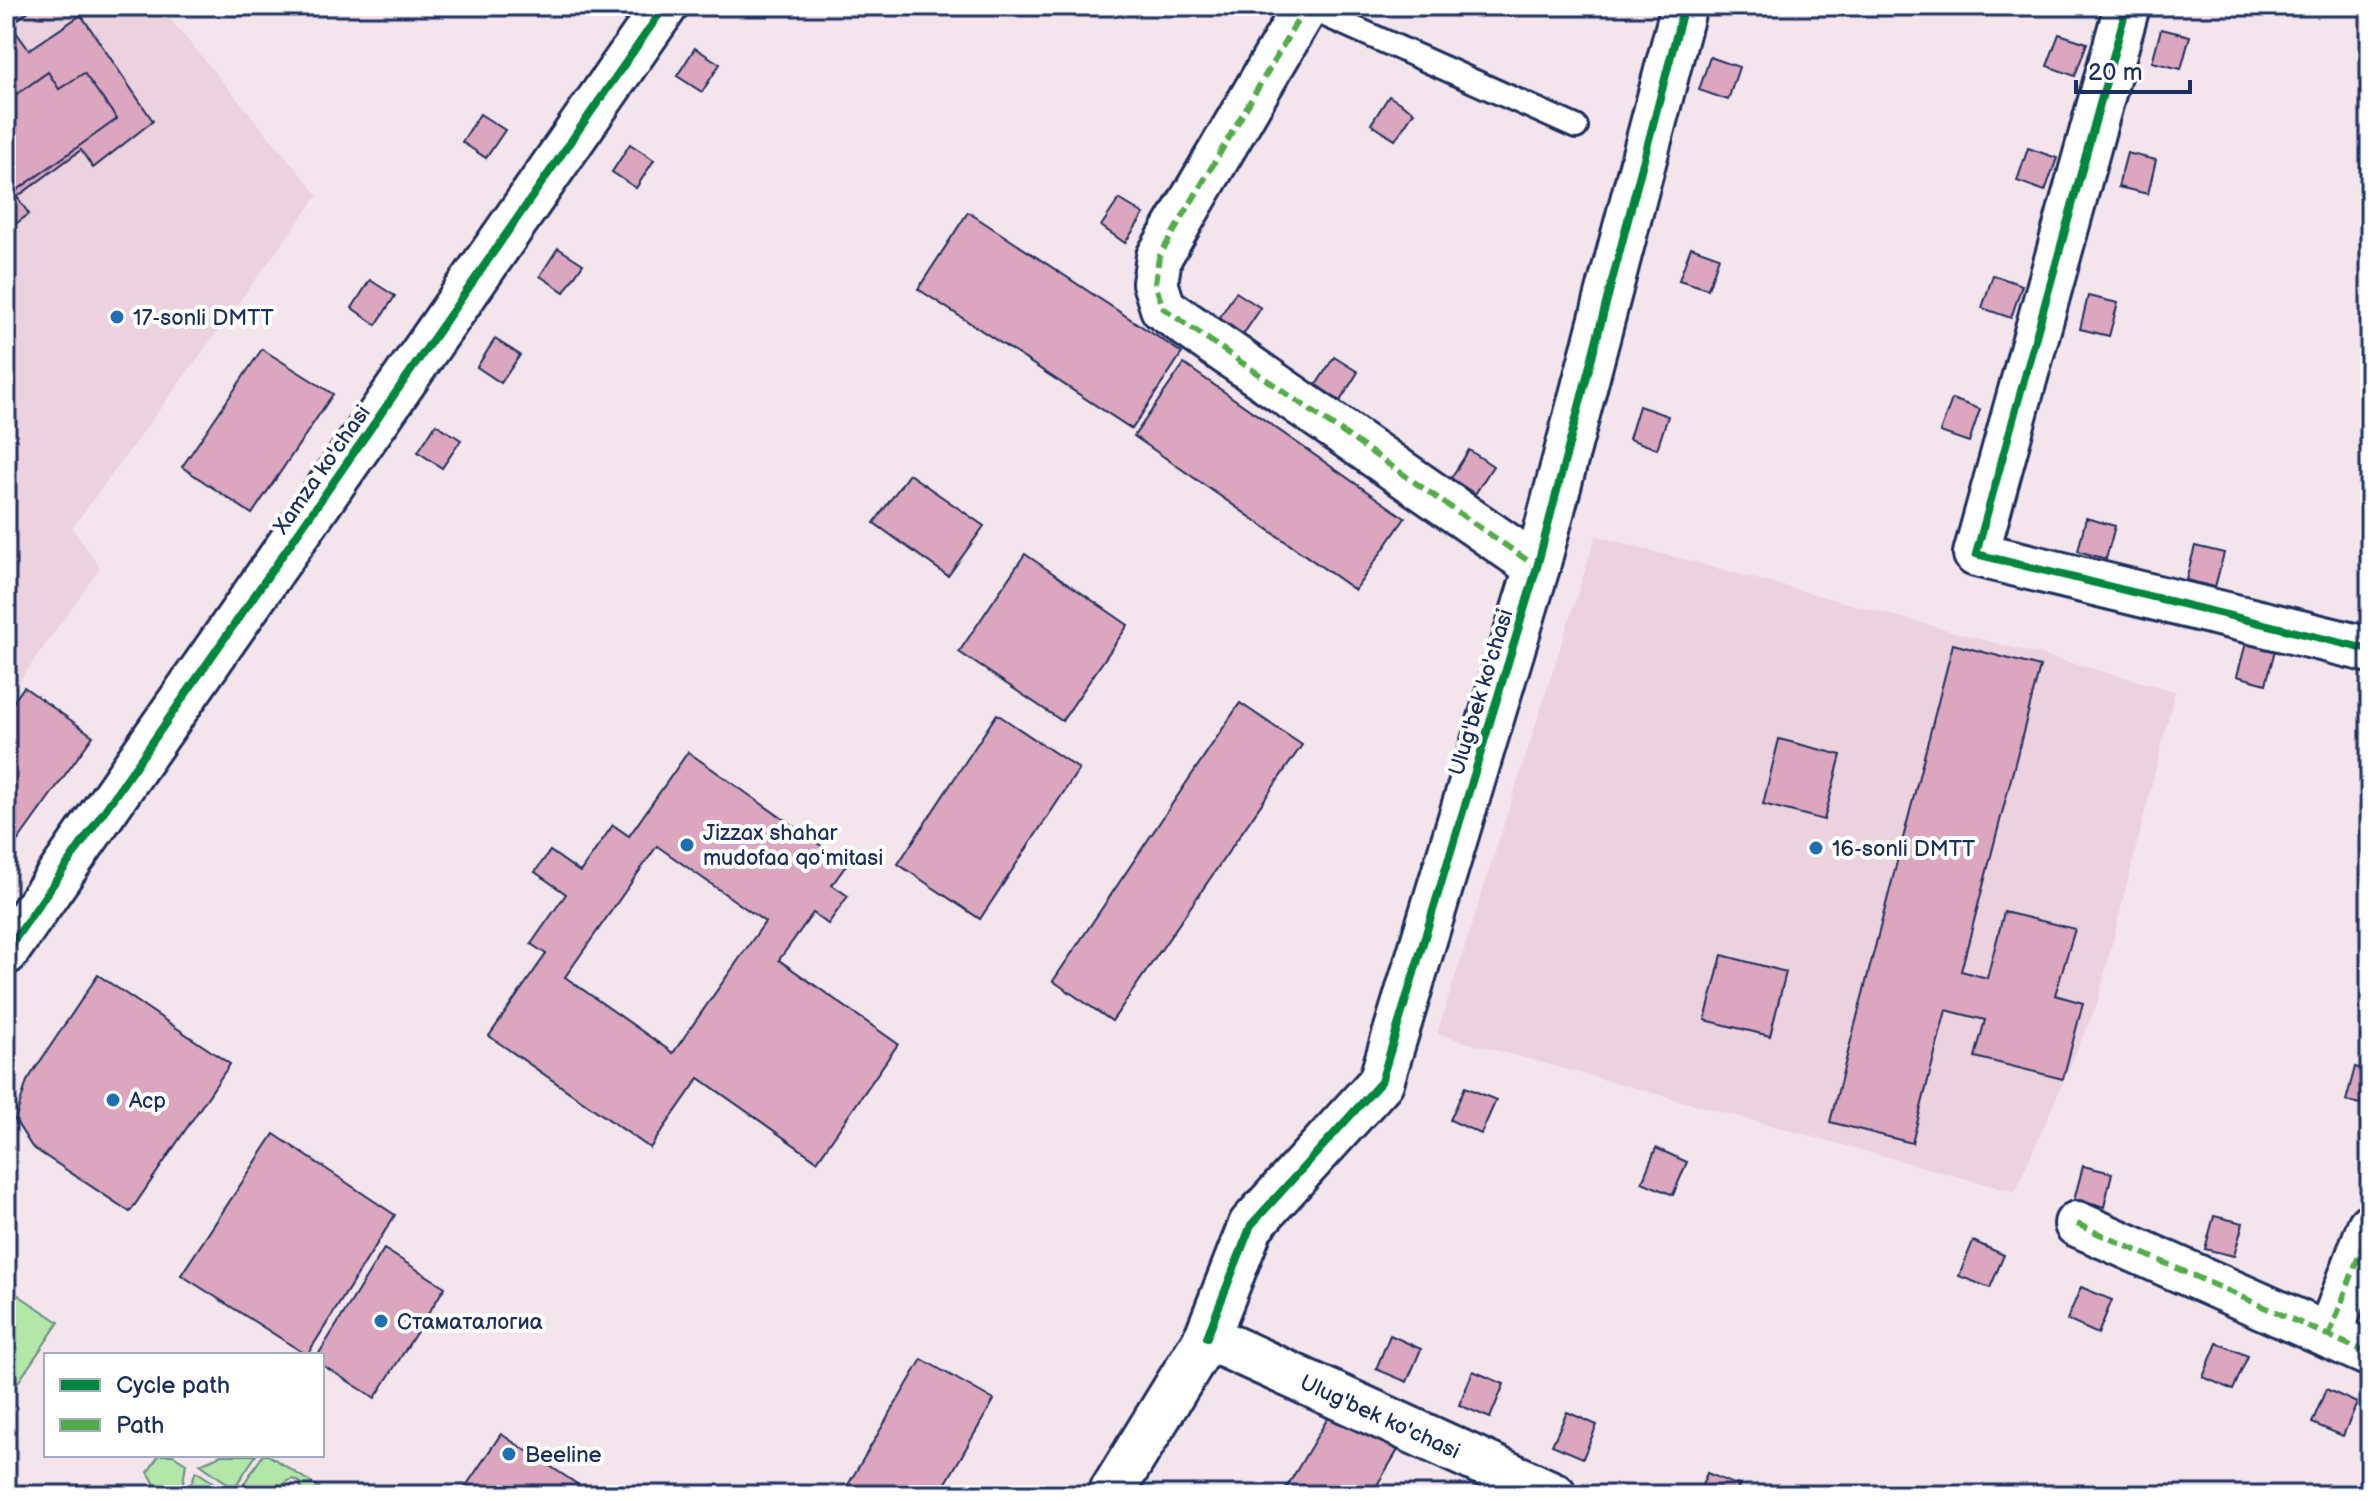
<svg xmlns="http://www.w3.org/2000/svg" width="2376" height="1501" font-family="'Balsamiq Sans',sans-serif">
	<rect width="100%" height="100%" fill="#f4e4ec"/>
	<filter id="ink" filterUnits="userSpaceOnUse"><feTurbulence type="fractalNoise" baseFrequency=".0125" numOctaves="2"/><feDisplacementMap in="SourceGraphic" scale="16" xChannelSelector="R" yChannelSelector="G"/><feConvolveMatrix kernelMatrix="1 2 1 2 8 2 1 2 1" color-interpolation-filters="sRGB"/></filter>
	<g filter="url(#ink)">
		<!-- built -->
		<g fill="#ecd1de">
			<polygon points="6,6 159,6 318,195 72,528 100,568 6,700"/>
			<polygon points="1596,536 2175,691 2097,1004 2015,1192 1437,1034"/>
		</g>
		<!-- green -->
		<g fill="#b3e7a8" stroke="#678b83" stroke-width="2">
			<polygon points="6,1287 59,1322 6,1400"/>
			<polygon points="159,1455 173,1455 186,1463 183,1483 186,1488 191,1484 196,1471 230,1494 161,1495 148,1472"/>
			<polygon points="221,1455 256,1455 234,1488 200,1464"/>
			<polygon points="263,1455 268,1455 321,1489 317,1495 302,1495 301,1483 293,1479 287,1481 283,1488 244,1494 239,1491"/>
		</g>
		<!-- building -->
		<g fill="#dba6be" stroke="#1b2f5e" stroke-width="2" fill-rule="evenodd">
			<polygon points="6,6 35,6 11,25 29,50 81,15 153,121 93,168 81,150 17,197 29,214 6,231"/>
			<polygon points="2161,29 2190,36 2181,69 2152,62"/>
			<polygon points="2059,34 2087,43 2075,76 2047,66"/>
			<polygon points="695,48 720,64 702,92 677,76"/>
			<polygon points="1710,57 1739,67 1728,100 1699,90"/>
			<polygon points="48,72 59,89 84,73 117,119 6,198 6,102"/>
			<polygon points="1389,96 1414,112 1395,140 1371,124"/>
			<polygon points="480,114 505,130 486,158 462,142"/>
			<polygon points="630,144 654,160 636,188 612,172"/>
			<polygon points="2028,148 2057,158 2045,191 2017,181"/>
			<polygon points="2127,153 2156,160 2148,194 2118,187"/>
			<polygon points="1119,199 1144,214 1125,243 1101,226"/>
			<polygon points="968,212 1182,353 1132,429 918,289"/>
			<polygon points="1691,247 1719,257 1708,289 1679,280"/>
			<polygon points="558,248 583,264 564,292 540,276"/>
			<polygon points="1993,275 2022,285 2011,318 1982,308"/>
			<polygon points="370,280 395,296 376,325 352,308"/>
			<polygon points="1236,292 1261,308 1242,336 1218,320"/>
			<polygon points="2088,296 2118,303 2109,336 2080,329"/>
			<polygon points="495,339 520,355 501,383 477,367"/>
			<polygon points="262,349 333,394 252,514 182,467"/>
			<polygon points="1334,357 1358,372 1340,401 1316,385"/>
			<polygon points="1184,364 1405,518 1355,590 1134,436"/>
			<polygon points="1952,399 1980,409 1969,442 1940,432"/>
			<polygon points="1639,406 1668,416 1657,449 1629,439"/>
			<polygon points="436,424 461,440 442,468 418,452"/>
			<polygon points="1469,450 1493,466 1475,494 1451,478"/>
			<polygon points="909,474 984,526 948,576 874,523"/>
			<polygon points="2086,518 2115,526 2106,559 2078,551"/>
			<polygon points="2195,546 2224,553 2215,587 2186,580"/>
			<polygon points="1025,554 1128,625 1062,721 959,652"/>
			<polygon points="2246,643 2275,650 2266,684 2237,676"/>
			<polygon points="1953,644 2040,667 1961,971 1987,978 2004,912 2075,929 2055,995 2083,1003 2063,1079 1975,1057 1985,1020 1946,1010 1912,1143 1830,1122"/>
			<polygon points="24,687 93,736 6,857 6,712"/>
			<polygon points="1240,703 1302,745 1112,1021 1053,981"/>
			<polygon points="997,714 1079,769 980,919 898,864"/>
			<polygon points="1779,739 1841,755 1824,820 1763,804"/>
			<path d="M688,752l159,112 -15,21 16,11 -20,28 -15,-11 -34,47 119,84 -81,117 -118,-83 -49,70 -161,-112 57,-82 -15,-10 35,-50 -31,-22 15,-21 30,21 33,-47 16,11zM657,846l108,76 -92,131 -108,-76z"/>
			<polygon points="1722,955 1786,972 1770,1036 1705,1020"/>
			<polygon points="98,975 230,1064 130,1212 32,1147 15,1120 27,1081"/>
			<polygon points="2355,1067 2370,1071 2370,1106 2346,1101"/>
			<polygon points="1465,1087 1496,1100 1481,1134 1450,1120"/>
			<polygon points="274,1134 395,1215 307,1355 181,1275"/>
			<polygon points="1656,1148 1687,1162 1673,1195 1642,1182"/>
			<polygon points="2083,1166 2112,1173 2104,1207 2074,1200"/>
			<polygon points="2214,1216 2243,1223 2234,1256 2205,1249"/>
			<polygon points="1973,1241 2004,1255 1990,1288 1959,1276"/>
			<polygon points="384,1249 445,1287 375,1398 322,1365 322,1355 318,1355"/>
			<polygon points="2081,1287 2112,1300 2098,1334 2067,1320"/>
			<polygon points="1390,1335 1421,1349 1407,1382 1376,1369"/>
			<polygon points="2217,1343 2248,1356 2233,1390 2203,1377"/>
			<polygon points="922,1359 994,1400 939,1495 842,1495"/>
			<polygon points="1473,1371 1504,1384 1490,1418 1459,1405"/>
			<polygon points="2326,1389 2357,1403 2343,1436 2312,1423"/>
			<polygon points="1338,1401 1404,1440 1371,1495 1282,1495"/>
			<polygon points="1567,1412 1597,1425 1583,1458 1552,1445"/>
			<polygon points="501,1434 562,1474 594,1495 460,1495"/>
			<polygon points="1707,1473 1739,1486 1735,1495 1698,1495"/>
		</g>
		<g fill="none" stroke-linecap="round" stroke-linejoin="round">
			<defs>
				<polyline id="lane" points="1305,6 1576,127"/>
				<g id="street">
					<polyline points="1306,6 1159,257 1155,283 1163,308 1537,567"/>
					<polyline points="2127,6 1976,554 2370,650"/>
					<polyline points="6,952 665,6"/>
					<polyline points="2077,1224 2370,1354"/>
					<polyline points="2329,1336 2370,1226"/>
					<polyline points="1207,1337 1251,1225 1381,1082 1537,567 1684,6"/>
					<path id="s1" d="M1110,1495l97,-158 347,158"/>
				</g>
			</defs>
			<!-- lane casing -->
			<use href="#lane" stroke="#1b2f5e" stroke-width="28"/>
			<!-- street casing -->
			<use href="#street" stroke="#1b2f5e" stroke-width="50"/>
			<!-- lane -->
			<use href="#lane" stroke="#fff" stroke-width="22"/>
			<!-- street -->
			<use href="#street" stroke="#fff" stroke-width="44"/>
			<!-- quiet -->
			<g stroke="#52ab49" stroke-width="6" stroke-dasharray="12 6" stroke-linecap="butt">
				<polyline points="1306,6 1159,257 1155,283 1163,308 1537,567"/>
				<polyline points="2077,1224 2370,1354"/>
				<polyline points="2329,1336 2370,1226"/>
			</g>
			<defs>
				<g id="cycleway">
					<polyline points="2127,6 1976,554 2370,650"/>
					<polyline points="6,952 665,6"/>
					<polyline points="1207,1337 1251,1225 1381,1082 1537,567 1684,6"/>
				</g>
			</defs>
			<!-- cycleway casing -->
			<use href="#cycleway" stroke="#fff" stroke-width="13"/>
			<!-- cycleway -->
			<use href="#cycleway" stroke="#00873e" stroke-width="8"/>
		</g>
	</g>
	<!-- markers -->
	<g fill="#1f6fb2" stroke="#fff" stroke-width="3">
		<circle cx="117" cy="317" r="8"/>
		<circle cx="687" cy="845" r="8"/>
		<circle cx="1816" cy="848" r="8"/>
		<circle cx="113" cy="1100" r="8"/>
		<circle cx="381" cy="1321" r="8"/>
		<circle cx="509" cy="1454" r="8"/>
	</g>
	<g text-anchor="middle" stroke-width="8" stroke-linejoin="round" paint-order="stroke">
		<!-- poi labels -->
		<g font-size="22" fill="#1b2f5e" stroke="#fff" text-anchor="start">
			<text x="133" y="325">17-sonli DMTT</text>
			<text x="703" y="840">Jizzax shahar<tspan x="703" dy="25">mudofaa qoʻmitasi</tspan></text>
			<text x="1832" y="856">16-sonli DMTT</text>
			<text x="129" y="1108">Аср</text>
			<text x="397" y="1329">Стаматалогиа</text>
			<text x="525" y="1462">Beeline</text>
		</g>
		<!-- street labels -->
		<g font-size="22" fill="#1b2f5e" stroke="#fff">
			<text transform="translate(321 469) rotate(-55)" y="8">Xamza ko'chasi</text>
			<text transform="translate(1480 692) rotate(-73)" y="8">Ulug'bek ko'chasi</text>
			<text dy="8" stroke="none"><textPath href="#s1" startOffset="376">Ulug'bek ko'chasi</textPath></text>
		</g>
	</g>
	<!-- margin -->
	<rect width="2376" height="1501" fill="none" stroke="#fff" stroke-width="32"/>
	<rect x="16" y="16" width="2344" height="1469" fill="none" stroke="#1b2f5e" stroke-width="3" filter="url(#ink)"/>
	<!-- legend -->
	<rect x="44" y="1353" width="280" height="104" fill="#ffffff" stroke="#a4acbf" stroke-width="2"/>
	<rect x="60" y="1379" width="40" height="12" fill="#00873e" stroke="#a4acbf" stroke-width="2"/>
	<text x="116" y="1393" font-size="24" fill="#1b2f5e">Cycle path</text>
	<rect x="60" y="1419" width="40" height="12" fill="#52ab49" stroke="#a4acbf" stroke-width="2"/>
	<text x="116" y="1433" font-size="24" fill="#1b2f5e">Path</text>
	<!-- scale -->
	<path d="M2076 80v12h114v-12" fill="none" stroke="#1b2f5e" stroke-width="4"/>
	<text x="2088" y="80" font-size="24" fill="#1b2f5e" stroke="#ffffff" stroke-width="6" paint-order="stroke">20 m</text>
</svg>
